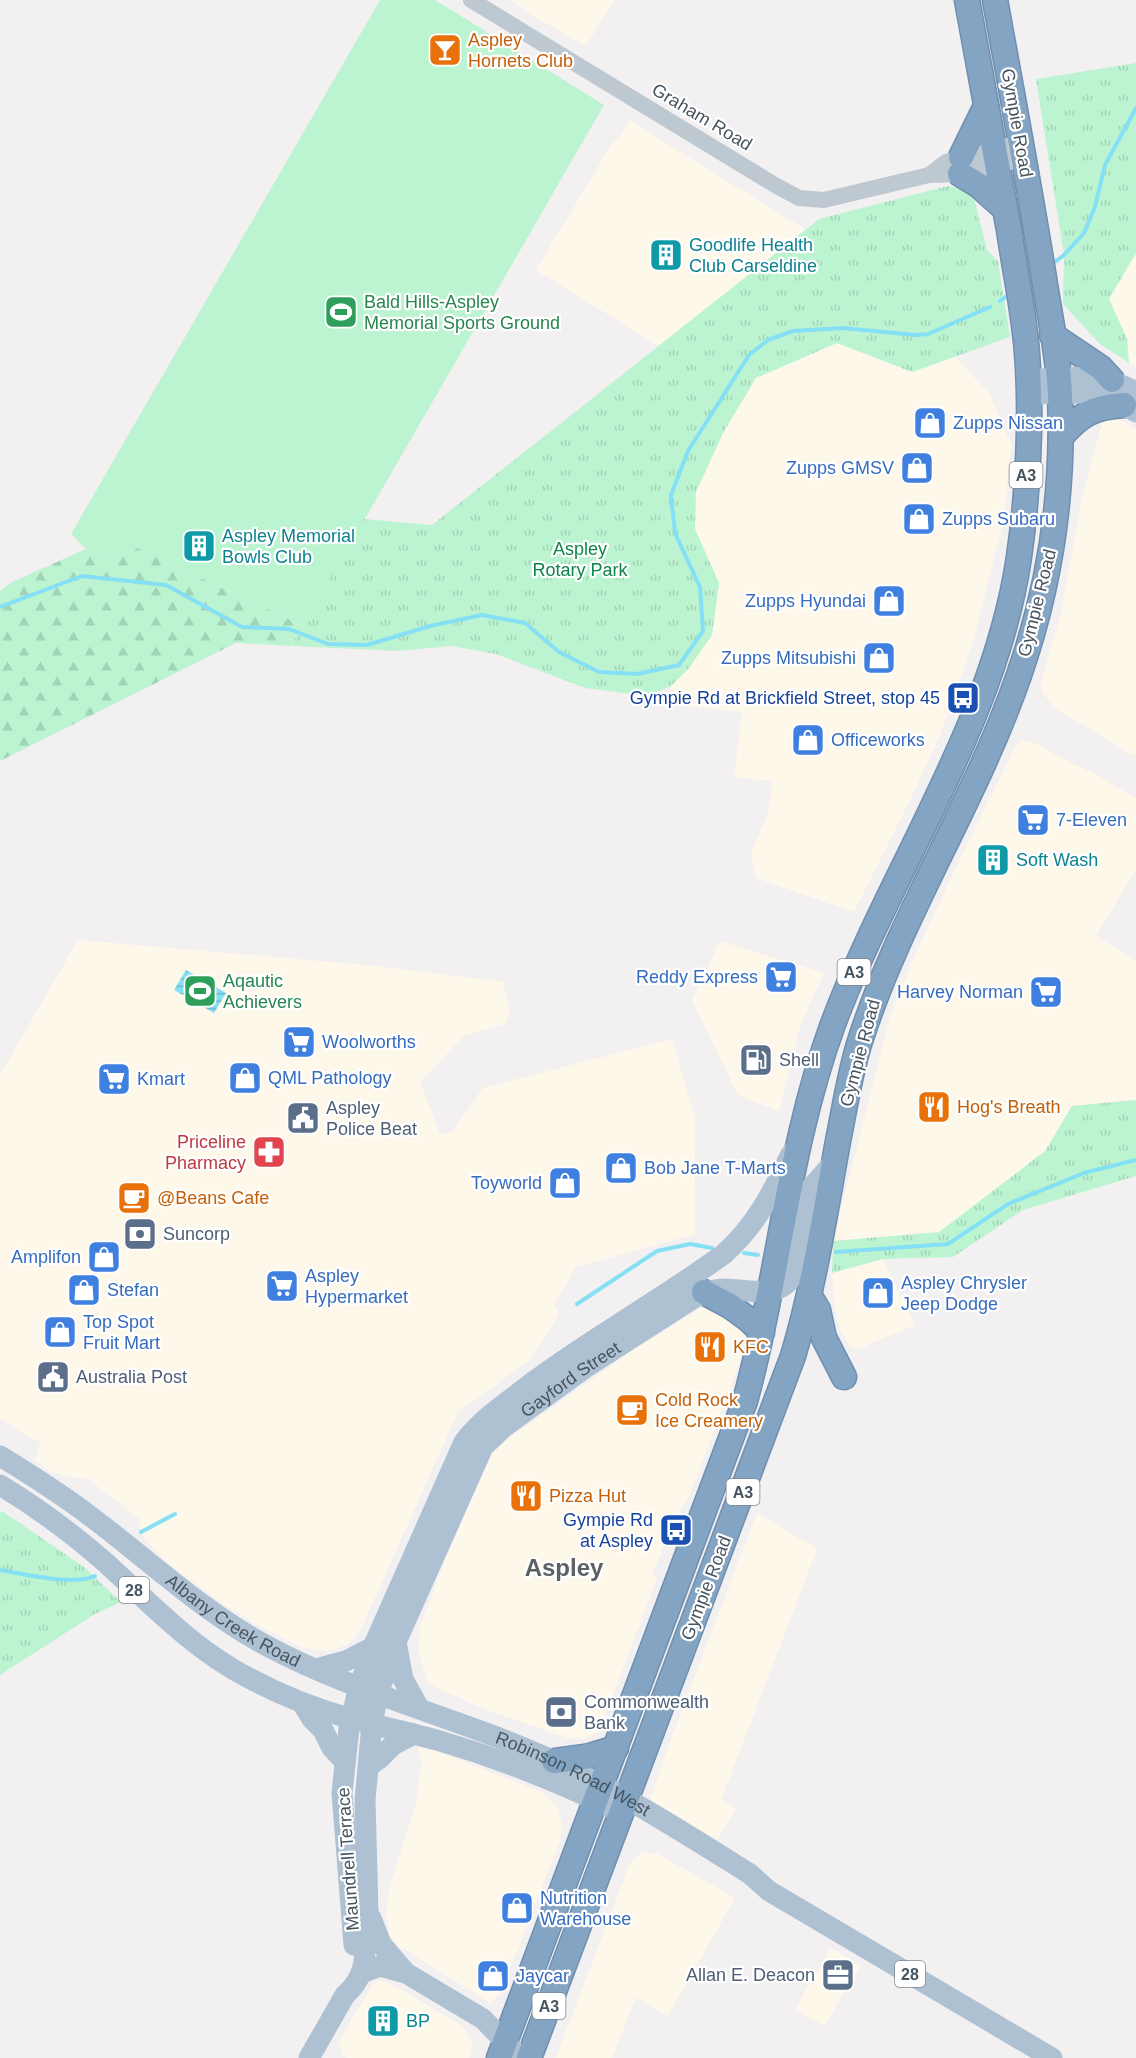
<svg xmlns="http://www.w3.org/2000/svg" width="1136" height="2058" font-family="Arial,sans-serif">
	<defs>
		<pattern id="forest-firs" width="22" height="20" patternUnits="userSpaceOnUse" patternTransform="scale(1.5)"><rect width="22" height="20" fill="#bcf4d1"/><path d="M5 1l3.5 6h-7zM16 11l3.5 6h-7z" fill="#a3d3b6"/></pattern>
		<pattern id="park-tufts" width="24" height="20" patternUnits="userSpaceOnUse" patternTransform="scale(1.5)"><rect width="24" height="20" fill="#bcf4d1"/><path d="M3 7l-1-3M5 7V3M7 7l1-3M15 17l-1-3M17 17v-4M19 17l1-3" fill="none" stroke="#a3d3b6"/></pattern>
		<pattern id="water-rules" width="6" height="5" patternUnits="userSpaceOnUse" patternTransform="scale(1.5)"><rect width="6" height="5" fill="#85dff5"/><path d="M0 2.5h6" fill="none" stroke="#6fb7ca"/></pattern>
	</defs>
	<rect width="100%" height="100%" fill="#f3f0f1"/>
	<!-- commercial -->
	<g fill="#fef8ea">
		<polygon points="512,0 614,0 586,46 522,9"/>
		<polygon points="630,121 806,230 659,346 536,270 610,147 620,136"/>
		<polygon points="1136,253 1136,367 1129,363 1127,339 1109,299"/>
		<polygon points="837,343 912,372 955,357 989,393 1011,444 1004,518 974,638 940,735 912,796 854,912 756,878 751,852 768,814 773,781 734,777 742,712 669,704 671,686 689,668 712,635 719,583 695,529 696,492 723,433 756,378"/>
		<polygon points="1114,416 1136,429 1136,753 1134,756 1054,707 1042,692 1041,682 1062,609 1081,501 1102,423"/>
		<polygon points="1025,741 1039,745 1072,764 1089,771 1136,798 1136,869 1096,936 1136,960 1136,1100 1072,1106 1045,1151 939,1232 833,1241 890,1016 911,964 962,855 1016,745"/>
		<polygon points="78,940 377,966 503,982 510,1013 505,1024 465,1035 420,1082 440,1134 452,1132 483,1088 672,1039 695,1118 695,1234 576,1267 554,1305 559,1314 531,1359 458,1412 360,1631 347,1645 329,1651 304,1648 262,1627 225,1605 170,1565 155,1550 143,1536 138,1518 87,1478 74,1478 49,1471 35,1460 41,1443 0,1419 0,1075"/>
		<polygon points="720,941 824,973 800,1026 779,1111 738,1095 692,1000"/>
		<polygon points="883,1259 915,1325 858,1349 849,1346 839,1326 834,1302 832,1273"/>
		<polygon points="701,1308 711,1310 738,1327 742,1332 744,1339 740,1361 689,1496 676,1516 652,1575 657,1578 603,1721 597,1732 583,1739 570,1739 484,1709 429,1684 419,1655 420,1628 444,1562 493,1450 633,1350"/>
		<polygon points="757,1513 817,1549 721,1800 736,1808 717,1840 653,1802 651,1798 668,1747"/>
		<polygon points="418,1748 436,1751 542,1792 557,1806 562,1825 560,1840 500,1995 490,2003 398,1945 390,1935 386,1917 389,1888 416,1804 422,1761"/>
		<polygon points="642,1852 658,1854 735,1898 668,2016 636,1997 612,2058 556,2058 630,1863"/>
		<polygon points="831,1948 861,1965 824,2026 795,2009"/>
		<polygon points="378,1981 386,1981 462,2026 473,2042 469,2058 347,2058 342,2055 339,2041 373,1984"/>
	</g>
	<!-- green -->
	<polygon fill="#bcf4d1" points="380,0 435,0 604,105 303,626 137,548 107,560 86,549 71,534"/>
	<!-- forest -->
	<polygon fill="url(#forest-firs)" points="137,548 303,626 291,646 236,643 0,761 0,591 12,582 86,549 107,560"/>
	<!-- park -->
	<g fill="url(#park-tufts)">
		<polygon points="1136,63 1136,253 1109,299 1127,339 1129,363 1100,344 1063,304 1064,255 1036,79"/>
		<polygon points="948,186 965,190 975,202 987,250 998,261 1010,337 912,372 837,343 756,378 723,433 696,492 695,529 719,583 712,635 689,668 671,686 647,696 585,688 496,654 452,646 397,651 291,646 363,519 432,525 819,219"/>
		<polygon points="1136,1100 1136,1176 1023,1210 953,1257 883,1259 832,1273 833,1241 939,1232 1045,1151 1072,1106"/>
		<polygon points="2,1511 84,1567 121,1602 95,1614 0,1675 0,1513"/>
	</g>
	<!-- water -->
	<polygon fill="url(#water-rules)" points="186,970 226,993 214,1013 174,990"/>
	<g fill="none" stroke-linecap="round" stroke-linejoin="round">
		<!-- stream -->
		<g stroke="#85dff5" stroke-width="4">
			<polyline points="1051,265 1064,255 1084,233 1095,207 1105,165 1136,108"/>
			<polyline points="1000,301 1010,294"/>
			<polyline points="0,607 82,576 166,585 242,627 289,629 328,644 367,645 430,626 482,615 525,623 559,652 599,672 637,674 679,665 703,631 700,587 675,533 671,495 688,451 749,355 768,340 793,331 843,328 915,335 928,334 990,307"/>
			<polyline points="836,1252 948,1244 1008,1204 1084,1173 1136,1160"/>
			<polyline points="744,1253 758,1255"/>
			<polyline points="577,1304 657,1251 690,1244 712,1248"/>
			<polyline points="141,1532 175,1514"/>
			<path d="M0,1570c25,4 73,16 95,6"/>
		</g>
		<defs>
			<g id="highway">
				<polyline points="961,157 986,106"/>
				<polyline points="960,174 978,185 1005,209"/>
				<polyline points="1052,335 1101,368 1112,380"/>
				<path d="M1061,437c19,-23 33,-30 63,-32"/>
				<polyline points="704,1292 730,1306 748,1319 762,1332"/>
				<polyline points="809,1295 818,1310 824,1338 844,1377"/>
				<polyline points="554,1761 590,1756 616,1748"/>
				<path d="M499,2058l246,-657c34,-124 43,-255 88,-377 58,-155 162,-301 186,-467 9,-63 13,-140 8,-204 -3,-41 -12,-82 -18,-123 -14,-77 -28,-153 -42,-230"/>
				<path d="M529,2058l264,-702c21,-70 32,-143 45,-215 7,-34 12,-70 23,-103 41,-126 115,-238 158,-363 31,-89 45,-183 41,-278 -1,-39 -10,-79 -16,-119 -15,-93 -32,-185 -49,-278"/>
			</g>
		</defs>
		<!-- highway casing -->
		<use href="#highway" stroke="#6f8fb0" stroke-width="27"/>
		<!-- minor -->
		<g stroke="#bdc8d1" stroke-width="16">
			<polyline points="471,0 775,185 799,198 824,200 929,175 960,174 1022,159"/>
			<polyline points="929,175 946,162 1020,143"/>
		</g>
		<!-- major -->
		<g stroke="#aec1d2" stroke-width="21">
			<path d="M1029,380c39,-3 72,-8 107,12"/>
			<polyline points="1028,394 1096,393 1107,395 1136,412"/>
			<path id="s1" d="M0,1456c31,19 61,38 90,60 60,45 113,96 179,131 90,48 192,71 285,114 68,32 132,73 196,113l19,17 283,167"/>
			<path d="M0,1485c38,23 73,49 106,78 45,41 86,85 141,114 33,18 68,32 105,42 30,8 59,14 88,22 58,17 116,40 170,66"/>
			<polyline points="396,1642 403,1679 419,1708"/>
			<polyline points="316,1669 346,1661 373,1647"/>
			<polyline points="302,1703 312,1719 323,1730 332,1748 344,1761"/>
			<polyline points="369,1766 379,1759 393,1745 414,1734"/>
			<polyline points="371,1918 381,1944 406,1973"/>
			<path d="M354,1945l-12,-152 7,-65 10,-41 14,-40 91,-205c19,-25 45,-41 69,-60 62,-46 129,-83 191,-128 33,-30 48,-61 67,-100"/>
			<polyline points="362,1973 380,1966 406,1973 483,2019 521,2058"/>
			<path id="s2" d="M309,2058l36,-63c28,-24 17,-51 23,-83l-3,-112 7,-76 6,-30 18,-52 87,-195 21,-20 81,-59 109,-70c10,-6 20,-9 31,-9 28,1 62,13 72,-24l14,-77 23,-26"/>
		</g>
		<!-- highway -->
		<use href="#highway" stroke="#84a4c4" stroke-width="24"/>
	</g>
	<!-- icons -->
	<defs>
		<symbol id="bar-square" viewBox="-11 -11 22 22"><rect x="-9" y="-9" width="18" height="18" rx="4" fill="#e8710a" stroke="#fff"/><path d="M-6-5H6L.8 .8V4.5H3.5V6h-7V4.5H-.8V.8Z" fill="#fff"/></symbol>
		<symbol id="building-square" viewBox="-11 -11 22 22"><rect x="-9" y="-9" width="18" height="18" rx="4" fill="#0f9aa8" stroke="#fff"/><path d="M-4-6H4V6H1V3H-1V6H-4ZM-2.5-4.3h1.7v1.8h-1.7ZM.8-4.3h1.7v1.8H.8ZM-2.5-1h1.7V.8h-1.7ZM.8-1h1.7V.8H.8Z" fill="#fff"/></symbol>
		<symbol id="stadium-square" viewBox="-11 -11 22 22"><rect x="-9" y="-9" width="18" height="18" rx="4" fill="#2e9e5b" stroke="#fff"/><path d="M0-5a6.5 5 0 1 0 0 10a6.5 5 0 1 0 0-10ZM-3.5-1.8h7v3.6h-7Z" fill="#fff"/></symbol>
		<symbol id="shop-square" viewBox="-11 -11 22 22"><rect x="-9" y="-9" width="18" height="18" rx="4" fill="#3f7fe0" stroke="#fff"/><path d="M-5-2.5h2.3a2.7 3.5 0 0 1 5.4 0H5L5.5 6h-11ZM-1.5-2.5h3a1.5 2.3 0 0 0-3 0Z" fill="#fff"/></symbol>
		<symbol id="bus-square" viewBox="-11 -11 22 22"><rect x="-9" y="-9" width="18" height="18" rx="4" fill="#1a4fb4" stroke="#fff"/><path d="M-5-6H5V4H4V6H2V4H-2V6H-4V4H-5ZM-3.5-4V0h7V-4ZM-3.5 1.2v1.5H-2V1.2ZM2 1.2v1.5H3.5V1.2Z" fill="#fff"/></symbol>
		<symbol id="supermarket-square" viewBox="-11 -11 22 22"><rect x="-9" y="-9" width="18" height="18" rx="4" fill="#3f7fe0" stroke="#fff"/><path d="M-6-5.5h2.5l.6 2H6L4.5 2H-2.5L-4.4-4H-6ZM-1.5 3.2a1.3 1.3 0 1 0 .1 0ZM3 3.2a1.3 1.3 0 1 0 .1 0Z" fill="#fff"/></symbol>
		<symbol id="fuel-square" viewBox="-11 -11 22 22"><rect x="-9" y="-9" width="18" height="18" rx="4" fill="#5c6f8a" stroke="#fff"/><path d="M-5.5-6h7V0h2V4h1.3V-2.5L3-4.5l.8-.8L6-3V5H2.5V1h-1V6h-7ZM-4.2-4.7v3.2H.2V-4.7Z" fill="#fff"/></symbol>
		<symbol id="restaurant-square" viewBox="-11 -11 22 22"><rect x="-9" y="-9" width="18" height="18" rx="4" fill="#e8710a" stroke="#fff"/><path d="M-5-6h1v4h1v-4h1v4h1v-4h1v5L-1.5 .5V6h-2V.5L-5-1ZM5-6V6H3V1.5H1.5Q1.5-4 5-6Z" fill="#fff"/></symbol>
		<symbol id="civic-square" viewBox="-11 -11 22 22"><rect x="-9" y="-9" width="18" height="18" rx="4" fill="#5c6f8a" stroke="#fff"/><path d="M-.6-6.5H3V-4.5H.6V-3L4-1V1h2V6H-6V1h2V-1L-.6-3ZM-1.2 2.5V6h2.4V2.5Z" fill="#fff"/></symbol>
		<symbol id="pharmacy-square" viewBox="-11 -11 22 22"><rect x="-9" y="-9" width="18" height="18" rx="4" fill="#e0444e" stroke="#fff"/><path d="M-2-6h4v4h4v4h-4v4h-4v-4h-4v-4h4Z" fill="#fff"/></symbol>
		<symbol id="cafe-square" viewBox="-11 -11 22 22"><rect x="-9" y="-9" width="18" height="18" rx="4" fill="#e8710a" stroke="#fff"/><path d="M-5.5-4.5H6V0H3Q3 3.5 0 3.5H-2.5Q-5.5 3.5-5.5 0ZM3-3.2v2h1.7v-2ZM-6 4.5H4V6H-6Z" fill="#fff"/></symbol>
		<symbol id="bank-square" viewBox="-11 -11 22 22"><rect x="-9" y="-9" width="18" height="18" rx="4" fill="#5c6f8a" stroke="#fff"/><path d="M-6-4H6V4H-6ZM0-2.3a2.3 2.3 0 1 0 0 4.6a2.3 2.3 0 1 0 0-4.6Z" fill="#fff"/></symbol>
		<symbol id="office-square" viewBox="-11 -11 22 22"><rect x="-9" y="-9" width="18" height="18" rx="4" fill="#5c6f8a" stroke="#fff"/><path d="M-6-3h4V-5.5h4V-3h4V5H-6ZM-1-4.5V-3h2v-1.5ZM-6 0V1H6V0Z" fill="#fff"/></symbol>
	</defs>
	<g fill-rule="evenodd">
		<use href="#bar-square" x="426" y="31" width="38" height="38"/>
		<use href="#building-square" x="647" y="236" width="38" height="38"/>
		<use href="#stadium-square" x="322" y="293" width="38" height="38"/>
		<use href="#shop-square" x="911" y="404" width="38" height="38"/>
		<use href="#shop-square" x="898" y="449" width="38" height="38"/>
		<use href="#shop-square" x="900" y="500" width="38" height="38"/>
		<use href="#building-square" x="180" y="527" width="38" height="38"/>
		<use href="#shop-square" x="870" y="582" width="38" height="38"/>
		<use href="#shop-square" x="860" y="639" width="38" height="38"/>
		<use href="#bus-square" x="944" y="679" width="38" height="38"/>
		<use href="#shop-square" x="789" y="721" width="38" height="38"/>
		<use href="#supermarket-square" x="1014" y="801" width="38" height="38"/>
		<use href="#building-square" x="974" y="841" width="38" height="38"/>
		<use href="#supermarket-square" x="762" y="958" width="38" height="38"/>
		<use href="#stadium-square" x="181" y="972" width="38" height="38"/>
		<use href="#supermarket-square" x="1027" y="973" width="38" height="38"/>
		<use href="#supermarket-square" x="280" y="1023" width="38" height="38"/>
		<use href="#fuel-square" x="737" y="1041" width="38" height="38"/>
		<use href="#shop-square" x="226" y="1059" width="38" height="38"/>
		<use href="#supermarket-square" x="95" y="1060" width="38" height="38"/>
		<use href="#restaurant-square" x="915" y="1088" width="38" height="38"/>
		<use href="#civic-square" x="284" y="1099" width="38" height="38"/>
		<use href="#pharmacy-square" x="250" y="1133" width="38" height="38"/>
		<use href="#shop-square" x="602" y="1149" width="38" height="38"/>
		<use href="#shop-square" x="546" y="1164" width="38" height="38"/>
		<use href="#cafe-square" x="115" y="1179" width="38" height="38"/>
		<use href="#bank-square" x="121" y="1215" width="38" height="38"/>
		<use href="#shop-square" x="85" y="1238" width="38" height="38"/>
		<use href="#supermarket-square" x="263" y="1267" width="38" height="38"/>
		<use href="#shop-square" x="65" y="1271" width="38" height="38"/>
		<use href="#shop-square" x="859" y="1274" width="38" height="38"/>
		<use href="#shop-square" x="41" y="1313" width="38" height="38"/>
		<use href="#restaurant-square" x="691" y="1328" width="38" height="38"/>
		<use href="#civic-square" x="34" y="1358" width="38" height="38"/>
		<use href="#cafe-square" x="613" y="1391" width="38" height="38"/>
		<use href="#restaurant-square" x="507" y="1477" width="38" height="38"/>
		<use href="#bus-square" x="657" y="1511" width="38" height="38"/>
		<use href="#bank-square" x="542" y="1693" width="38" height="38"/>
		<use href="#shop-square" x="498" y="1889" width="38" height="38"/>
		<use href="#office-square" x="819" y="1956" width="38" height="38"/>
		<use href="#shop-square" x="474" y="1957" width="38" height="38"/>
		<use href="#building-square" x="364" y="2002" width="38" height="38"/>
	</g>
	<g text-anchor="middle" stroke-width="4.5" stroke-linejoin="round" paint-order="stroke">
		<!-- shield labels -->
		<g fill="#fff" stroke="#7e8790" stroke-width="1.5">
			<rect x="1009.5" y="462" width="33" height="26" rx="4.5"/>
			<rect x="837.5" y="959" width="33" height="26" rx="4.5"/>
			<rect x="726.5" y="1479" width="33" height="26" rx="4.5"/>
			<rect x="119" y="1577" width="30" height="26" rx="4.5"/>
			<rect x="895" y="1961" width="30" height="26" rx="4.5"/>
			<rect x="532.5" y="1993" width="33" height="26" rx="4.5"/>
		</g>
		<g font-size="16" font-weight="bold" fill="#465460">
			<text x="1026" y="481">A3</text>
			<text x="854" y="978">A3</text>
			<text x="743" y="1498">A3</text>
			<text x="134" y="1596">28</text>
			<text x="910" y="1980">28</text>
			<text x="549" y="2012">A3</text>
		</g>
		<!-- food labels -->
		<g font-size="18" fill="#c56008" stroke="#fff" text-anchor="start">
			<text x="468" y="46">Aspley<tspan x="468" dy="21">Hornets Club</tspan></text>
			<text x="957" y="1113">Hog's Breath</text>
			<text x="157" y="1204">@Beans Cafe</text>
			<text x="733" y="1353">KFC</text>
			<text x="655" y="1406">Cold Rock<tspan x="655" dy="21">Ice Creamery</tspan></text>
			<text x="549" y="1502">Pizza Hut</text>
		</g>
		<!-- street labels -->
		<g font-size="18" fill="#465460" stroke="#fff">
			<text transform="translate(702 117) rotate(31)" y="6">Graham Road</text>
			<text transform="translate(1017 123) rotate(80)" y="6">Gympie Road</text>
			<text transform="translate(1037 603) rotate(-76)" y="6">Gympie Road</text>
			<text transform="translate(860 1053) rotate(-75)" y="6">Gympie Road</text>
			<text dy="6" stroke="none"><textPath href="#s2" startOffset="760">Gayford Street</textPath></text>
			<text transform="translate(706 1588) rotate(-69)" y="6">Gympie Road</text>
			<text dy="6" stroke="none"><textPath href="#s1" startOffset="286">Albany Creek Road</textPath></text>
			<text dy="6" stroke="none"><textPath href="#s1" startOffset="660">Robinson Road West</textPath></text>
			<text transform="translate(348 1859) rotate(-94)" y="6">Maundrell Terrace</text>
		</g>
		<!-- culture labels -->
		<g font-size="18" fill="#0d838f" stroke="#fff" text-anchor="start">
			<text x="689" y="251">Goodlife Health<tspan x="689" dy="21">Club Carseldine</tspan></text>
			<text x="222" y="542">Aspley Memorial<tspan x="222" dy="21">Bowls Club</tspan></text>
			<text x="1016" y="866">Soft Wash</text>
			<text x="406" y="2027">BP</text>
		</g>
		<!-- leisure labels -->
		<g font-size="18" fill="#27864d" stroke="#fff" text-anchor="start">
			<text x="364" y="308">Bald Hills-Aspley<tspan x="364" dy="21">Memorial Sports Ground</tspan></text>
			<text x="223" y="987">Aqautic<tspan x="223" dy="21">Achievers</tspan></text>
		</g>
		<!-- shop labels -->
		<g font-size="18" fill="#366cbe" stroke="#fff" text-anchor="start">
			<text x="953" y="429">Zupps Nissan</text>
			<text x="894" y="474" text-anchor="end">Zupps GMSV</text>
			<text x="942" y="525">Zupps Subaru</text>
			<text x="866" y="607" text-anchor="end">Zupps Hyundai</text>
			<text x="856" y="664" text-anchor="end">Zupps Mitsubishi</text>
			<text x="831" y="746">Officeworks</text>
			<text x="1056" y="826">7-Eleven</text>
			<text x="758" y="983" text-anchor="end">Reddy Express</text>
			<text x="1023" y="998" text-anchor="end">Harvey Norman</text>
			<text x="322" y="1048">Woolworths</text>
			<text x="268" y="1084">QML Pathology</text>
			<text x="137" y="1085">Kmart</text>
			<text x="644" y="1174">Bob Jane T-Marts</text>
			<text x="542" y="1189" text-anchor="end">Toyworld</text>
			<text x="81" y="1263" text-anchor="end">Amplifon</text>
			<text x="305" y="1282">Aspley<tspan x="305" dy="21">Hypermarket</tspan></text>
			<text x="901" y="1289">Aspley Chrysler<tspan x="901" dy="21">Jeep Dodge</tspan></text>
			<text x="107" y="1296">Stefan</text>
			<text x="83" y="1328">Top Spot<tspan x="83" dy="21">Fruit Mart</tspan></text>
			<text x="540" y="1904">Nutrition<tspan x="540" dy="21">Warehouse</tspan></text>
			<text x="516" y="1982">Jaycar</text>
		</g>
		<!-- park labels -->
		<g font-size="18" fill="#0e8548" stroke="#fff">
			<text x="580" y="555">Aspley<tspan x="580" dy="21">Rotary Park</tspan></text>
		</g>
		<!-- transit labels -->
		<g font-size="18" fill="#164399" stroke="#fff" text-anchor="end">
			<text x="940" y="704">Gympie Rd at Brickfield Street, stop 45</text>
			<text x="653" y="1526">Gympie Rd<tspan x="653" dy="21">at Aspley</tspan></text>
		</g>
		<!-- service labels -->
		<g font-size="18" fill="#4e5e75" stroke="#fff" text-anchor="start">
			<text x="779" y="1066">Shell</text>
			<text x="326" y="1114">Aspley<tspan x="326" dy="21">Police Beat</tspan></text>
			<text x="163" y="1240">Suncorp</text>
			<text x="76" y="1383">Australia Post</text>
			<text x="584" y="1708">Commonwealth<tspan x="584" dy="21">Bank</tspan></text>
			<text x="815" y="1981" text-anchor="end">Allan E. Deacon</text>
		</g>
		<!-- health labels -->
		<g font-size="18" fill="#be3a42" stroke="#fff" text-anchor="end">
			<text x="246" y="1148">Priceline<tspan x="246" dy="21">Pharmacy</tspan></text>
		</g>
		<!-- district labels -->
		<g font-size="24" font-weight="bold" fill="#5c6166" stroke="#fff">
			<text x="564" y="1576">Aspley</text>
		</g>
	</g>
</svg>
